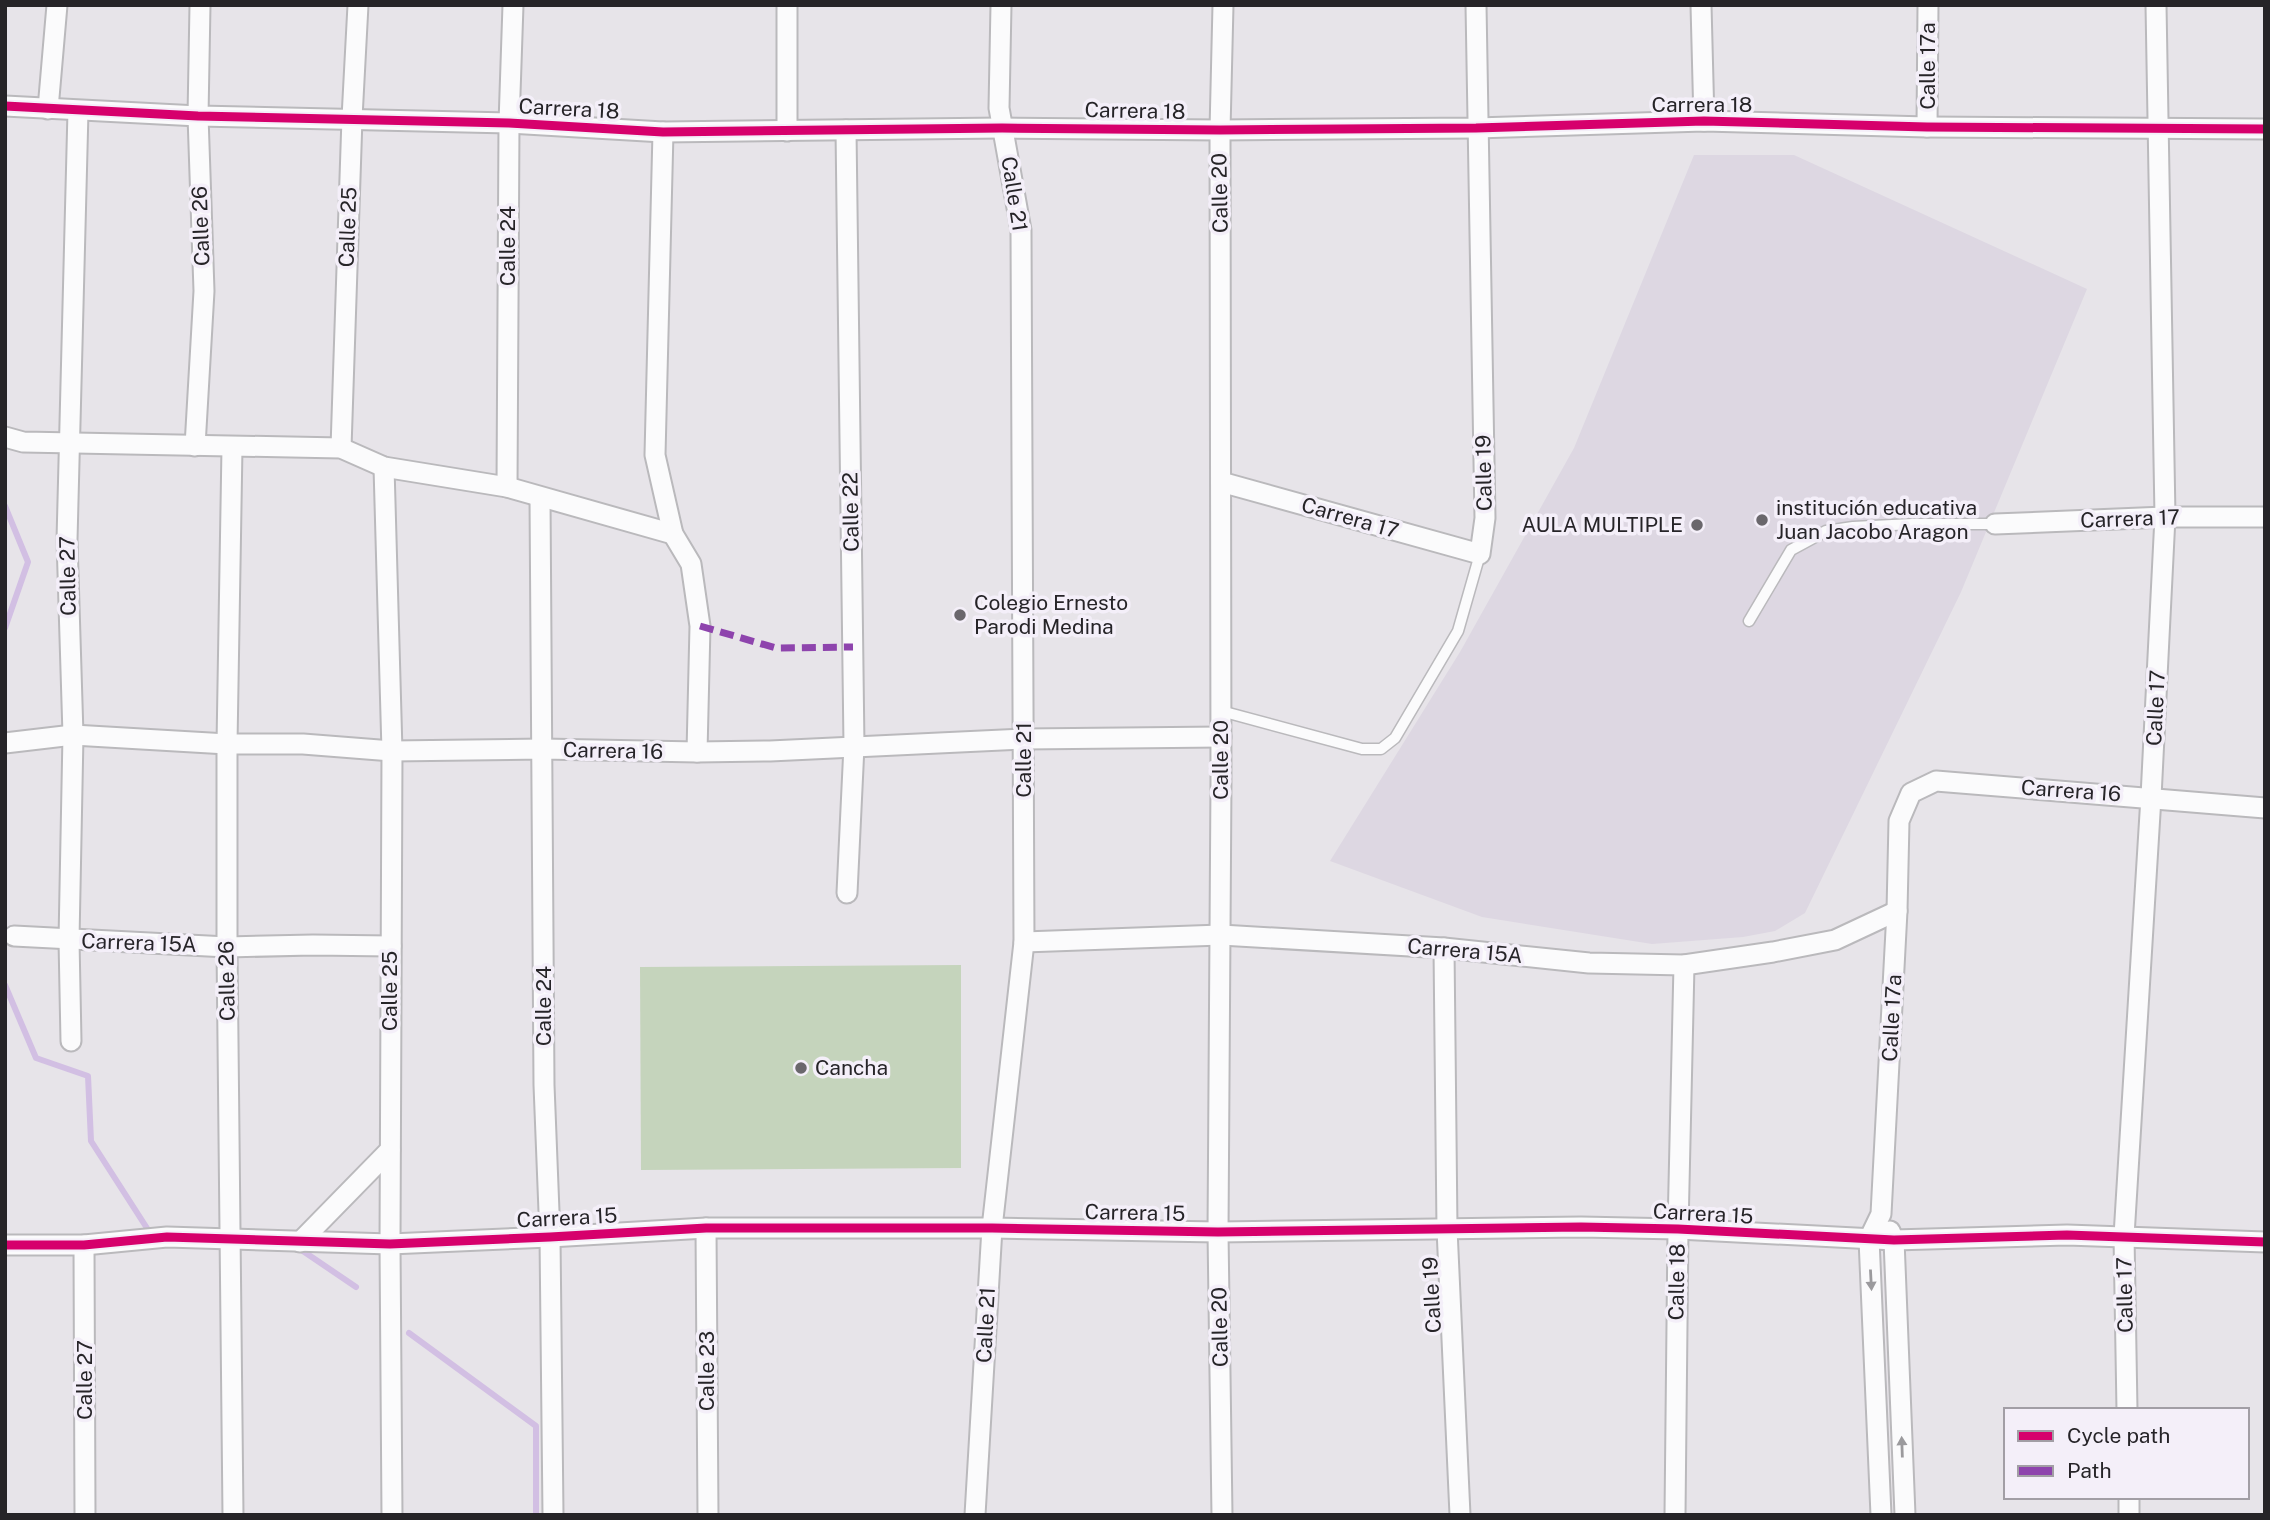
<svg xmlns="http://www.w3.org/2000/svg" width="2270" height="1520" font-family="'Public Sans',sans-serif">
	<rect width="100%" height="100%" fill="#e7e4e9"/>
	<!-- built -->
	<polygon fill="#ddd7e2" points="1694,155 1794,155 2087,289 1961,592 1805,913 1775,931 1743,937 1652,944 1482,917 1330,861 1460,652 1574,448"/>
	<!-- green -->
	<polygon fill="#c5d4bc" points="961,965 961,1168 641,1170 640,967"/>
	<g fill="none" stroke-linecap="round" stroke-linejoin="round">
		<!-- stream -->
		<g stroke="#d2bfe3" stroke-width="6">
			<polyline points="5,506 28,562 5,628"/>
			<polyline points="5,985 36,1058 88,1076 91,1141 152,1236"/>
			<polyline points="297,1247 356,1287"/>
			<polyline points="409,1333 536,1426 536,1515"/>
		</g>
		<defs>
			<g id="service">
				<polyline points="1749,621 1791,550 1826,531 1853,527 1912,524 1995,524"/>
				<polyline points="1221,711 1362,749 1381,749 1395,738 1458,631 1480,554"/>
			</g>
			<g id="minor">
				<polyline points="787,5 787,131"/>
				<polyline points="1701,5 1704,121"/>
				<polyline points="5,106 198,116 509,123 663,132 1002,128 1220,130 1476,128 1704,121 1927,127 2265,129"/>
				<polyline points="48,109 57,5"/>
				<polyline points="1927,127 1928,5"/>
				<polyline points="846,130 854,746 847,893"/>
				<polyline points="663,132 655,455 673,534 691,564 700,626 697,752"/>
				<polyline points="5,437 23,442 341,448 384,467 507,487 673,534"/>
				<polyline points="195,446 204,291 198,116 200,5"/>
				<polyline points="232,447 227,744 227,947 233,1515"/>
				<polyline points="341,448 352,118 358,5"/>
				<polyline points="384,467 392,751 390,1244 392,1515"/>
				<polyline points="1221,482 1480,554 1485,518 1476,5"/>
				<polyline points="507,487 509,123 513,5"/>
				<polyline points="540,497 544,1085 550,1237 553,1515"/>
				<polyline points="1995,524 2165,517 2265,517"/>
				<polyline points="5,743 73,735 227,744 303,744 392,751 543,749 697,752 770,751 1024,739 1221,737"/>
				<polyline points="14,936 227,947 313,945 391,946"/>
				<polyline points="1024,942 1221,935 1444,948 1589,963 1684,965 1773,952 1835,940 1897,911"/>
				<polyline points="1444,948 1447,1229 1460,1515"/>
				<polyline points="71,1041 69,940 73,735 67,540 78,111"/>
				<polyline points="706,1228 708,1515"/>
				<polyline points="1890,1231 1894,1240 1905,1515"/>
				<polyline points="300,1242 390,1150"/>
				<polyline points="5,1245 84,1245 167,1237 390,1244 550,1237 706,1228 992,1228 1218,1232 1581,1227 1678,1229 1894,1240 2067,1235 2265,1242"/>
				<polyline points="84,1245 85,1515"/>
				<polyline points="2127,1410 2124,1236 2151,797 2165,517 2156,5"/>
				<polyline points="2129,1497 2129,1515"/>
				<polyline points="975,1515 992,1228 1024,942 1021,230 999,108 1001,5"/>
				<polyline points="1222,1515 1218,1232 1221,781 1220,130 1223,5"/>
				<polyline points="1675,1515 1678,1229 1684,965"/>
				<polyline points="1881,1515 1869,1239 1881,1214 1897,911 1899,821 1911,793 1936,781 2265,808"/>
			</g>
		</defs>
		<!-- service casing -->
		<use href="#service" stroke="#bab9bc" stroke-width="13"/>
		<!-- minor casing -->
		<use href="#minor" stroke="#bab9bc" stroke-width="23"/>
		<!-- service -->
		<use href="#service" stroke="#fbfbfc" stroke-width="10"/>
		<!-- minor -->
		<use href="#minor" stroke="#fbfbfc" stroke-width="19"/>
		<!-- quiet -->
		<polyline stroke="#8e44ad" stroke-width="7" stroke-dasharray="14 7" stroke-linecap="butt" points="700,626 776,648 853,647"/>
		<defs>
			<g id="cycleway">
				<polyline points="5,106 198,116 509,123 663,132 1002,128 1220,130 1476,128 1704,121 1927,127 2265,129"/>
				<polyline points="5,1245 84,1245 167,1237 390,1244 550,1237 706,1228 992,1228 1218,1232 1581,1227 1678,1229 1894,1240 2067,1235 2265,1242"/>
			</g>
		</defs>
		<!-- cycleway casing -->
		<use href="#cycleway" stroke="#f4eff9" stroke-width="13"/>
		<!-- cycleway -->
		<use href="#cycleway" stroke="#d6006c" stroke-width="9"/>
	</g>
	<!-- one-way arrows -->
	<defs><path id="oneway-solid" d="M-6-.8H1V-3.2L6.5 0L1 3.2V.8H-6Z" transform="scale(1.75)"/></defs>
	<g fill="#9b9a9d">
		<use href="#oneway-solid" transform="translate(1871 1280) rotate(87)"/>
		<use href="#oneway-solid" transform="translate(1902 1447) rotate(-92)"/>
	</g>
	<!-- markers -->
	<g fill="#6a676c" stroke="#f4eff9" stroke-width="2.5">
		<circle cx="1762" cy="520" r="7"/>
		<circle cx="1697" cy="525" r="7"/>
		<circle cx="960" cy="615" r="7"/>
		<circle cx="801" cy="1068" r="7"/>
	</g>
	<g text-anchor="middle" stroke-width="7" stroke-linejoin="round" paint-order="stroke">
		<!-- street labels -->
		<g font-size="21" fill="#262428" stroke="#f4eff9">
			<text transform="translate(1928 66) rotate(-90)" y="7">Calle 17a</text>
			<text x="1702" y="112">Carrera 18</text>
			<text transform="translate(569 109) rotate(3)" y="7">Carrera 18</text>
			<text transform="translate(1135 111) rotate(1)" y="7">Carrera 18</text>
			<text transform="translate(1220 193) rotate(-91)" y="7">Calle 20</text>
			<text transform="translate(1014 194) rotate(81)" y="7">Calle 21</text>
			<text transform="translate(201 226) rotate(-92)" y="7">Calle 26</text>
			<text transform="translate(348 227) rotate(-88)" y="7">Calle 25</text>
			<text transform="translate(508 246) rotate(-90)" y="7">Calle 24</text>
			<text transform="translate(1484 473) rotate(-91)" y="7">Calle 19</text>
			<text transform="translate(851 512) rotate(-91)" y="7">Calle 22</text>
			<text transform="translate(1350 518) rotate(16)" y="7">Carrera 17</text>
			<text transform="translate(2130 519) rotate(-2)" y="7">Carrera 17</text>
			<text transform="translate(68 576) rotate(-91)" y="7">Calle 27</text>
			<text transform="translate(2156 708) rotate(-87)" y="7">Calle 17</text>
			<text transform="translate(613 751) rotate(1)" y="7">Carrera 16</text>
			<text transform="translate(1024 760) rotate(-90)" y="7">Calle 21</text>
			<text transform="translate(1221 760) rotate(-90)" y="7">Calle 20</text>
			<text transform="translate(2071 791) rotate(4)" y="7">Carrera 16</text>
			<text transform="translate(139 943) rotate(2)" y="7">Carrera 15A</text>
			<text transform="translate(1465 951) rotate(5)" y="7">Carrera 15A</text>
			<text transform="translate(227 981) rotate(-91)" y="7">Calle 26</text>
			<text transform="translate(390 991) rotate(-90)" y="7">Calle 25</text>
			<text transform="translate(544 1006) rotate(-90)" y="7">Calle 24</text>
			<text transform="translate(1892 1018) rotate(-87)" y="7">Calle 17a</text>
			<text transform="translate(1135 1213) rotate(1)" y="7">Carrera 15</text>
			<text transform="translate(1703 1214) rotate(3)" y="7">Carrera 15</text>
			<text transform="translate(567 1218) rotate(-3)" y="7">Carrera 15</text>
			<text transform="translate(1677 1282) rotate(-89)" y="7">Calle 18</text>
			<text transform="translate(1432 1295) rotate(-93)" y="7">Calle 19</text>
			<text transform="translate(2125 1295) rotate(-91)" y="7">Calle 17</text>
			<text transform="translate(986 1325) rotate(-87)" y="7">Calle 21</text>
			<text transform="translate(1220 1327) rotate(-91)" y="7">Calle 20</text>
			<text transform="translate(707 1371) rotate(-90)" y="7">Calle 23</text>
			<text transform="translate(85 1380) rotate(-90)" y="7">Calle 27</text>
		</g>
		<!-- poi labels -->
		<g font-size="21" fill="#262428" stroke="#f4eff9" text-anchor="start">
			<text x="1776" y="515">institución educativa<tspan x="1776" dy="24">Juan Jacobo Aragon</tspan></text>
			<text x="1683" y="532" text-anchor="end">AULA MULTIPLE</text>
			<text x="974" y="610">Colegio Ernesto<tspan x="974" dy="24">Parodi Medina</tspan></text>
			<text x="815" y="1075">Cancha</text>
		</g>
	</g>
	<!-- border -->
	<rect width="2270" height="1520" fill="none" stroke="#262428" stroke-width="14"/>
	<!-- legend -->
	<rect x="2004" y="1408" width="245" height="91" fill="#f4eff9" stroke="#a29ea5" stroke-width="2"/>
	<rect x="2018" y="1431" width="35" height="10" fill="#d6006c" stroke="#a29ea5" stroke-width="2"/>
	<text x="2067" y="1443" font-size="21" fill="#262428">Cycle path</text>
	<rect x="2018" y="1466" width="35" height="10" fill="#8e44ad" stroke="#a29ea5" stroke-width="2"/>
	<text x="2067" y="1478" font-size="21" fill="#262428">Path</text>
</svg>
